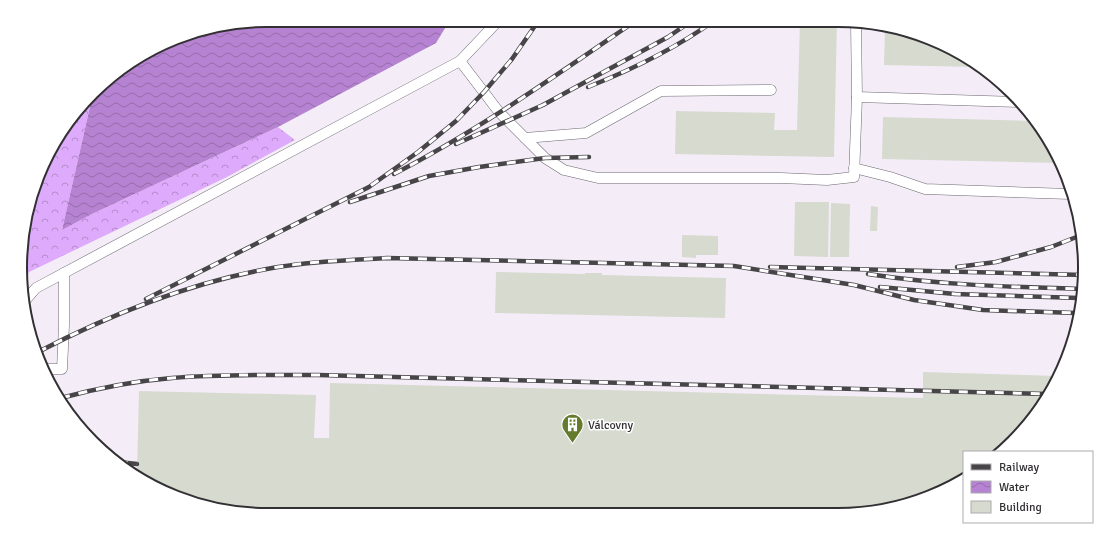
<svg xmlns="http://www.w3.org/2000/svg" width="1105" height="535" font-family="Signika,sans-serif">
	<defs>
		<pattern id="forest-crowns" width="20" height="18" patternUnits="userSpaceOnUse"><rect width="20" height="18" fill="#deaafb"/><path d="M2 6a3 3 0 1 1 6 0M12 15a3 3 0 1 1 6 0" fill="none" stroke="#b58bcc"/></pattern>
		<pattern id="water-waves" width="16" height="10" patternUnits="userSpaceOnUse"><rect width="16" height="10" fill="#b683d2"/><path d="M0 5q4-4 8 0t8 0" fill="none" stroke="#956cab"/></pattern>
	</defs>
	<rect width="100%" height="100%" fill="#f4edf8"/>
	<!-- forest -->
	<polygon fill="url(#forest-crowns)" points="92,98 62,230 92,214 278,127 295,140 227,177 29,272 23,281 25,219 62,130"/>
	<!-- water -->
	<polygon fill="url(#water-waves)" points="267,20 450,20 436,43 278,127 92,214 62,230 92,98 117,71 188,33"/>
	<!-- building -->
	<g fill="#d6dacf">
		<polygon points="800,20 837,20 834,157 675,154 676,111 775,113 774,130 797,130"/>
		<polygon points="885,29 932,39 975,67 884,65"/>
		<polygon points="883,117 1032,121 1059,163 882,159"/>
		<polygon points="795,202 829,202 828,257 794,256"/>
		<polygon points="831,203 850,204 849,257 830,257"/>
		<polygon points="871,206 878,207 877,231 870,231"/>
		<polygon points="682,235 718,236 718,255 696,255 696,258 682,257"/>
		<polygon points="496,272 585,274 585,273 602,273 602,275 726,278 725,318 495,313"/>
		<polygon points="923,372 1058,376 1034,418 1000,452 964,452 964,478 932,496 870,513 267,515 173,496 137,474 139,391 316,395 314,438 329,438 330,383 923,398"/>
	</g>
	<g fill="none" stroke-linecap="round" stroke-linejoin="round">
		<defs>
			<g id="lane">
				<polyline points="856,24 857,97 1019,102"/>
				<polyline points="460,61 499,112 545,158 564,170 598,178 781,178 827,180 854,177 857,97"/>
				<polyline points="525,138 586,133 661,91 771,90"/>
				<polyline points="854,168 890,177 925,189 1070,194"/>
				<polyline points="23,303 36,288 460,61 499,20"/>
				<polyline points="43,369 62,369 64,325 64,273"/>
			</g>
		</defs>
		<!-- lane casing -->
		<use href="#lane" stroke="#6c6770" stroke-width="11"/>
		<!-- lane -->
		<use href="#lane" stroke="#fff" stroke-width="10"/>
		<defs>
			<g id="rail">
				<path d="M588,87c43,-17 90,-40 127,-67"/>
				<polyline points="456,144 543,105 668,37 693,20"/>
				<path d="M394,174c85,-44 164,-100 243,-154"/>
				<polyline points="350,202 429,176 479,167 545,158 589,157"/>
				<polyline points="770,267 1084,275"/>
				<polyline points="957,267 996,262 1051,247 1079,236"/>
				<path d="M868,274c71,11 142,13 213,15"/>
				<polyline points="880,287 955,294 1079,298"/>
				<polyline points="146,299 369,187 418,152 456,121 484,92 512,59 539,20"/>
				<path d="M38,352c75,-39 156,-71 240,-85 36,-6 72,-7 109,-9l347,8 120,19 60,15 69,10 93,3"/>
				<path d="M61,398c37,-10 74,-17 111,-20 48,-4 97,-3 146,-3l730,19"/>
				<polyline points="119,462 137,464"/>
			</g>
		</defs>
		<!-- rail casing -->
		<use href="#rail" stroke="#484549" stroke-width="4.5"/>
		<!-- rail -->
		<use href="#rail" stroke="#fff" stroke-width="3" stroke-dasharray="9" stroke-linecap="butt"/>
	</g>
	<!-- icons -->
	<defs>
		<symbol id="building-pin" viewBox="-11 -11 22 30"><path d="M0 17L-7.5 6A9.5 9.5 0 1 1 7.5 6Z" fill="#647b2d" stroke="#fff"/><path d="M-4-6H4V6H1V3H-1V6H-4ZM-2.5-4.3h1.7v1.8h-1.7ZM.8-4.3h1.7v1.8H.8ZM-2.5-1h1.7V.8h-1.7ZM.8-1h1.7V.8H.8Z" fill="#fff"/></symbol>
	</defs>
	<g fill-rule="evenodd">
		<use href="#building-pin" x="560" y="412" width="25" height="34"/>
	</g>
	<g text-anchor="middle" stroke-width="3" stroke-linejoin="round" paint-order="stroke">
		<!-- poi labels -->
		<g font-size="12" fill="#333034" stroke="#fff" text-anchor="start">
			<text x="588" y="429">Válcovny</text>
		</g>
	</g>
	<!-- crop -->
	<path d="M0 0H1105V535H0ZM267 27H838A240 240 0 0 1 1078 267V268A240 240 0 0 1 838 508H267A240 240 0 0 1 27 268V267A240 240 0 0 1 267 27Z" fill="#fff" fill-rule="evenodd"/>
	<path fill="none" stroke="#333034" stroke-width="2" d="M267 27H838A240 240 0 0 1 1078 267V268A240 240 0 0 1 838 508H267A240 240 0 0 1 27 268V267A240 240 0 0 1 267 27Z"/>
	<!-- legend -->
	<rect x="963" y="451" width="130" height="72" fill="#ffffff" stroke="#adacae"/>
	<rect x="971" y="464" width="20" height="6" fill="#484549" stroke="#adacae"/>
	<text x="999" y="471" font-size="12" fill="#333034">Railway</text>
	<rect x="971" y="481" width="20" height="12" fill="url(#water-waves)" stroke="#adacae"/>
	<text x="999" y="491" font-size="12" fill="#333034">Water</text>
	<rect x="971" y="501" width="20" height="12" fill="#d6dacf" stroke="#adacae"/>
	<text x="999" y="511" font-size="12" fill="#333034">Building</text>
</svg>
